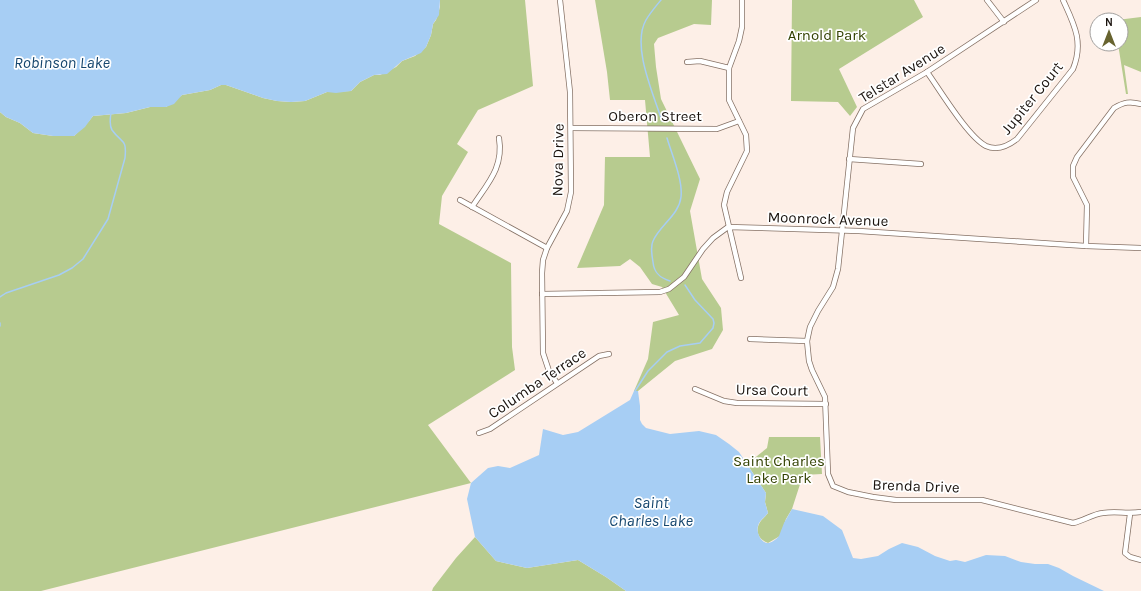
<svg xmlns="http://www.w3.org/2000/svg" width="1141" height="591" font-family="Karla,sans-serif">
	<rect width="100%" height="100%" fill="#fdefe7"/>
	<!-- green -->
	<g fill="#b7cb8f">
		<polygon points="440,0 525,0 533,86 478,110 457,144 468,152 442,196 439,224 511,263 512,347 515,370 428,425 471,483 41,591 0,591 0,112 6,117 20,123 33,133 53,136 74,136 89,121 93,116 126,113 150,107 166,107 182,95 210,90 221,85 226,85 263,98 277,101 291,102 305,101 327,92 351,91 360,82 374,75 380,75 396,67 402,61 415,56 426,47 431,35 433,24 436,20 440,7"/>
		<polygon points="595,0 712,0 711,25 694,24 658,38 654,44 656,67 661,99 700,179 690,211 702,279 721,308 723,330 712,349 675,361 638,391 634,391 648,359 653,322 679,315 662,287 652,284 640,267 630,259 620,266 577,268 604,205 605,157 650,157 645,100 610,100 607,72"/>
		<polygon points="792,0 914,0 923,17 839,69 857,107 850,116 838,102 791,101"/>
		<polygon points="1141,17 1141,72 1124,65 1128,94 1126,94 1118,44 1121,44 1121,20 1117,20"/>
		<path d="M769,437h51l2,37 -19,1 -11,34 -6,10 -6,17 -12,7c-8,-3 -13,-10 -9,-19 2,-4 6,-7 9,-11l-3,-11 1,-9 -19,-29 20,-16z"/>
		<polygon points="475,537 496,561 527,568 578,560 606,577 626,591 432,591 433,588 456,558"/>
	</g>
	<!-- water -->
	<g fill="#a7cef4">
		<polygon points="0,0 440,0 439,15 433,24 431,35 426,47 421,53 402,61 387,74 374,75 360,82 351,91 336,93 327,92 305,101 291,102 277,101 263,98 226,85 221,85 210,90 182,95 174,104 166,107 150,107 126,113 93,116 85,127 74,136 53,136 33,133 20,123 6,117 0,112"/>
		<path d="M634,391h4l2,15v14l2,4 4,4 24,6 29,-3 17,4 13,9 10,8 27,41 -1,9 3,11c-3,4 -9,8 -10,13 -2,6 3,18 11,17 3,-1 8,-4 10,-7l5,-13 8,-14 31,7 19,14 11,28 8,1 17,-3 11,-7 13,-6 16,4 17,9 15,5 6,-1 9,2 21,-7 19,1 16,6 14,2h13l11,4 14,8 31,15h-478l-20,-14 -28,-17 -51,8 -31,-7 -21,-24 -8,-38 4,-16 17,-15 10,-2 12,2 29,-13 4,-26 20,6 15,-3 52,-32z"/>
	</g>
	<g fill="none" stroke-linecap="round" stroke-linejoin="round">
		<!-- stream -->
		<g stroke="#a7cef4" stroke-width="1.5">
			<path d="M661,0c-5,6 -11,13 -15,20 -15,26 8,75 16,101"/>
			<path d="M667,138c5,17 16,42 14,59 -2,18 -21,28 -28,44 -3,6 -1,14 0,21 1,11 7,16 17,19"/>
			<path d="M0,297l6,-4 53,-18 13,-7 11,-9 25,-40 17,-61c2,-20 -3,-14 -13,-28 -3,-5 -2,-11 -1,-17"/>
			<polyline points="0,323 0,326"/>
			<polyline points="635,391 648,371 667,352 680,346 700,343 713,328 714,323 713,319 695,300 685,285"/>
		</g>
		<defs>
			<g id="street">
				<polyline points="987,0 1004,22"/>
				<path d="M1036,0l-109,72 -64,37 -10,19 -15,141 -5,18 -15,24 -8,16 -3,14 2,20 3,9 13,27 3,77 5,12 15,6 25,5 23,3h86l91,23c11,-2 19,-9 30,-10 13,-2 24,1 38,-1"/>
				<polyline points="687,62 700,61 729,68"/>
				<path d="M927,72c13,18 41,65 59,74 11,5 22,0 31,-7l56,-70c11,-27 1,-45 -10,-69"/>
				<polyline points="571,128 717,129 739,121"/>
				<polyline points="849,159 921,164"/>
				<polyline points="460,200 547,248"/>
				<path d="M472,207c15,-23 32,-39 27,-69"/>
				<path d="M1086,246l1,-41 -14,-28v-11l4,-9 37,-49c10,-6 16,-7 27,-4"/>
				<polyline points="741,278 724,205 727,192 747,151 746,135 729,100 729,68 739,41 742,27 742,0"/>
				<polyline points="542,294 660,292 669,289 684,277 703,249 713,238 728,227 859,231 1086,246 1141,248"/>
				<polyline points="750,339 807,341"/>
				<polyline points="557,383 549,371 543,353 542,273 543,260 547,248 567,211 571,192 570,92 560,0"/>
				<polyline points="695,389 724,401 737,403 826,404"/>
				<polyline points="479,433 490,429 599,356 609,354"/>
				<polyline points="1130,514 1125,553 1130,557 1141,560"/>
			</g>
		</defs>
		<!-- street casing -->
		<use href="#street" stroke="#857165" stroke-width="6"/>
		<!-- street -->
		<use href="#street" stroke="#fff" stroke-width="4.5"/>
	</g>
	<g text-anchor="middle" stroke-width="3.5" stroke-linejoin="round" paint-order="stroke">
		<!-- park labels -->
		<g font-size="15" fill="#334202" stroke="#fff">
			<text x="827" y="40">Arnold Park</text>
			<text x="779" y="466">Saint Charles<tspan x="779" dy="17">Lake Park</tspan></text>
		</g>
		<!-- street labels -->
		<g font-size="15" fill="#1a130e" stroke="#fff">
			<text transform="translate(902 73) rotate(-32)" y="5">Telstar Avenue</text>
			<text transform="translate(1032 98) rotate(-51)" y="5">Jupiter Court</text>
			<text x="655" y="121">Oberon Street</text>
			<text transform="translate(558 160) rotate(-89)" y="5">Nova Drive</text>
			<text transform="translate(828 219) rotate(2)" y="5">Moonrock Avenue</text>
			<text transform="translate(537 383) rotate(-34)" y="5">Columba Terrace</text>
			<text transform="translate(772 390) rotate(1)" y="5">Ursa Court</text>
			<text transform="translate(916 486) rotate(2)" y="5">Brenda Drive</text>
		</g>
		<!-- water labels -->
		<g font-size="16" font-style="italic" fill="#15466e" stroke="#fff">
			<text x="62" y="68">Robinson Lake</text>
			<text x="651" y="508">Saint<tspan x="651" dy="18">Charles Lake</tspan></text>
		</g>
	</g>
	<!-- north arrow -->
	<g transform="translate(1109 32)"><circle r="19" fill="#ffffff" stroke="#a3a19f"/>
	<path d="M0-3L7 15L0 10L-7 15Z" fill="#67632f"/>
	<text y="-6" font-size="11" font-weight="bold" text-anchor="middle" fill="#1a130e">N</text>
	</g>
</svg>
